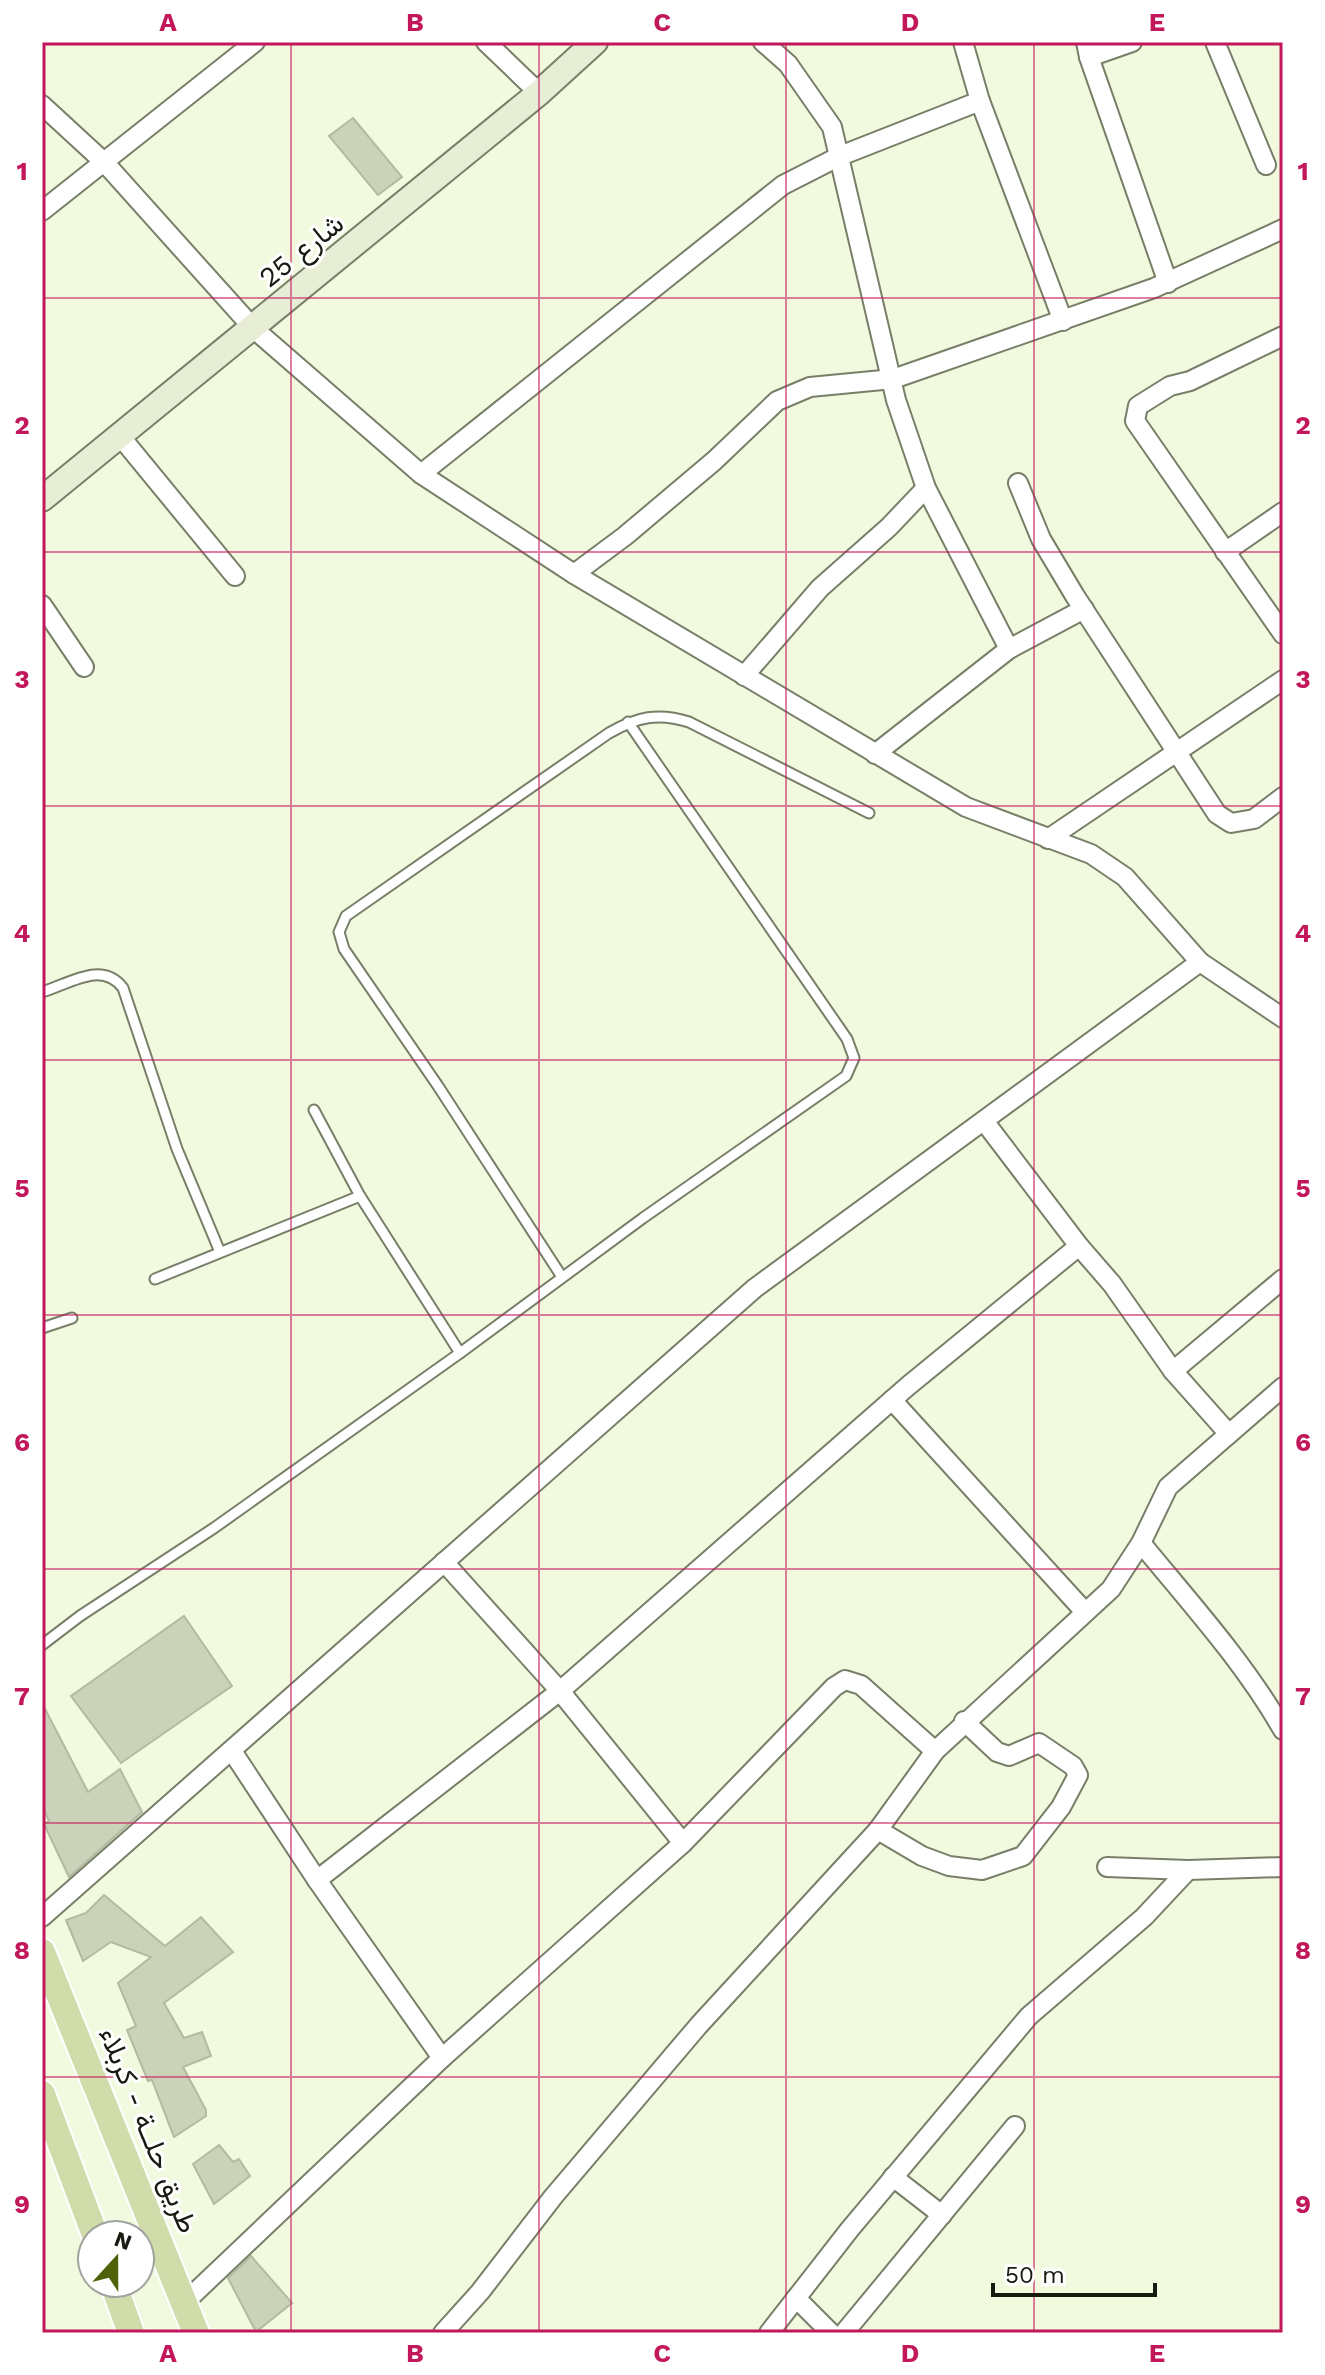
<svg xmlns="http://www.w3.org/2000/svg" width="1325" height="2375" font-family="'Work Sans',Vazirmatn,sans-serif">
	<rect width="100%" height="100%" fill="#f1f9df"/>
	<!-- building -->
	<g fill="#cad2b9" stroke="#b2baa1" stroke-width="2">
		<polygon points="353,118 402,177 378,195 329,136"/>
		<polygon points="184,1616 232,1686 121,1763 71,1696"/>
		<polygon points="42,1703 88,1792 120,1769 142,1812 69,1877 44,1824 49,1821 42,1806"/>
		<polygon points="104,1895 165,1946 201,1917 233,1952 164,2003 184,2038 202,2032 211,2056 183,2067 206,2110 206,2116 174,2137 152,2080 148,2081 127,2030 136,2026 118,1983 151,1957 111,1942 83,1961 66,1920 86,1913"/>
		<polygon points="219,2145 233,2162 239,2159 250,2176 214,2204 193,2164"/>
		<polygon points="251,2256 292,2303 256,2332 228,2278"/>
	</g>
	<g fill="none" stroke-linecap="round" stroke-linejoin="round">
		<defs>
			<g id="lane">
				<path d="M42,992c27,-8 60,-32 81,-4l54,161 43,103"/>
				<polyline points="314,1110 360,1196 460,1353"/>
				<path d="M562,1277l-124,-191 -94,-137 -5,-17 7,-16 263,-183c28,-16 49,-21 80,-11l180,91"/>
				<polyline points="155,1279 360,1196"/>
				<polyline points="42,1328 72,1318"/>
				<polyline points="42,1645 80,1616 214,1528 460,1353 643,1218 846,1076 854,1058 847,1039 628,722"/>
			</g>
			<g id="street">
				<polyline points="486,42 539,93"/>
				<polyline points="763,42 788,64 832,127 896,400 926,488 1009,649"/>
				<polyline points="963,42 980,101 1063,321"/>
				<polyline points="1086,42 1089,57 1168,283"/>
				<polyline points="1215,42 1266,165"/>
				<polyline points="1089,57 1132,42"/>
				<polyline points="42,105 105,163 253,328 421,474 574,574 966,807 1091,854 1125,877 1200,962 1283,1018"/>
				<polyline points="42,211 255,42"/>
				<polyline points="1283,336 1190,381 1170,386 1138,406 1135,421 1283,634"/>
				<polyline points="120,436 235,576"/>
				<polyline points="421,474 783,185 840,156 980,101"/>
				<polyline points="1018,483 1041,539 1075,596 1217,814 1231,823 1254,819 1283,797"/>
				<polyline points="1225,552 1283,512"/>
				<polyline points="574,574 625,536 714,461 777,401 810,387 893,379 1154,288 1283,229"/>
				<polyline points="42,605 84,667"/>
				<polyline points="744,676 820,588 889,527 926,488"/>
				<polyline points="875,754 1009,649 1084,609"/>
				<polyline points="1048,839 1283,680"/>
				<polyline points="984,1121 1079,1246 1112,1284 1173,1371 1229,1434"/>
				<polyline points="1173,1371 1283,1279"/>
				<polyline points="892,1400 1085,1612"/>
				<path d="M1141,1543c50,61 103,119 142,187"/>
				<polyline points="444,1562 560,1691 683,1843"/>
				<polyline points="232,1751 317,1880 442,2058"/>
				<polyline points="878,1830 922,1856 949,1866 982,1870 1023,1856 1061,1807 1078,1775 1073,1766 1039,1743 1009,1756 997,1752 964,1721"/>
				<polyline points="1107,1867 1188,1870 1283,1867"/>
				<polyline points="317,1880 560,1691 908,1386 1079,1246"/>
				<polyline points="42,1917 755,1288 1200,962"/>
				<polyline points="893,2177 942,2215"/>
				<polyline points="796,2298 831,2333"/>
				<polyline points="184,2303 442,2058 683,1843 834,1687 845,1680 861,1685 935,1751"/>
				<polyline points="443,2333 480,2292 553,2197 699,2025 878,1830 935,1751 1111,1589 1141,1543 1168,1487 1283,1387"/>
				<polyline points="769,2333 850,2229 1029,2016 1144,1917 1188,1870"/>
				<polyline points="844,2333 1015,2126"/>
			</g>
			<polyline id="secondary" points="42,499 539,93 595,42"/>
			<g id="primary">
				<polyline points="42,1952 196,2333"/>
				<polyline points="42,2094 95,2235"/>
				<polyline points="113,2283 131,2333"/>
			</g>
		</defs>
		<!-- lane casing -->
		<use href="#lane" stroke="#787f68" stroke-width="13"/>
		<!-- street casing -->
		<use href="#street" stroke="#787f68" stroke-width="22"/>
		<!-- secondary casing -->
		<use href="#secondary" stroke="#787f68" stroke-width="28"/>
		<!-- primary casing -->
		<use href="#primary" stroke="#fff" stroke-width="30"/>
		<!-- lane -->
		<use href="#lane" stroke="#fff" stroke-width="9"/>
		<!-- street -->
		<use href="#street" stroke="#fff" stroke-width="18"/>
		<!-- secondary -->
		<use href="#secondary" stroke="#e7eed5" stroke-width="24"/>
		<!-- primary -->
		<use href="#primary" stroke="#d0ddaa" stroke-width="26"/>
	</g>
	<!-- grid -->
	<path fill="none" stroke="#c2185b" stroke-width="2" stroke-opacity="0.55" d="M291,42v2291M539,42v2291M786,42v2291M1034,42v2291M42,298h1241M42,552h1241M42,806h1241M42,1060h1241M42,1315h1241M42,1569h1241M42,1823h1241M42,2077h1241"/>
	<g text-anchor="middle" stroke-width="6" stroke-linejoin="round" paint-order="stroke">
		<!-- street labels -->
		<g font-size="28" fill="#171a10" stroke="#fff">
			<text transform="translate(301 250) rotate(-39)" y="10">شارع 25</text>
			<text transform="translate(149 2130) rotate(68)" y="10">طريق حلــة - كربلاء</text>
		</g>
	</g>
	<!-- border -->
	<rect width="1325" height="2375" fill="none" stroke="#ffffff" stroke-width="88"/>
	<!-- north arrow -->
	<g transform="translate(116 2259) rotate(21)"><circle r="38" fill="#ffffff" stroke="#a2a39f" stroke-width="2"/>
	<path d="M0-6L14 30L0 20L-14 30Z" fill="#506209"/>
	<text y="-12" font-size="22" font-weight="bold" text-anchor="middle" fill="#171a10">N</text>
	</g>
	<!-- scale -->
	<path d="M993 2283v12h162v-12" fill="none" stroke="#171a10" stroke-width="4"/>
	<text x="1005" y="2283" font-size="24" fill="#171a10" stroke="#ffffff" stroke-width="6" paint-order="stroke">50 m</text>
	<rect x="44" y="44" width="1237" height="2287" fill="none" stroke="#c2185b" stroke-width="3"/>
	<g font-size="26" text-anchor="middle" font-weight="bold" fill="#c2185b">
		<text x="168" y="31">A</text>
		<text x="415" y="31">B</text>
		<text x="662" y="31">C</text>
		<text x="910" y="31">D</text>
		<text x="1157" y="31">E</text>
		<text x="22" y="180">1</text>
		<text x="1303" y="180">1</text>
		<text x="22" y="434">2</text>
		<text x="1303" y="434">2</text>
		<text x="22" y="688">3</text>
		<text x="1303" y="688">3</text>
		<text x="22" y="942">4</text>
		<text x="1303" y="942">4</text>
		<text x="22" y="1197">5</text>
		<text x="1303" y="1197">5</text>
		<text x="22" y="1451">6</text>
		<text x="1303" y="1451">6</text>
		<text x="22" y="1705">7</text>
		<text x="1303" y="1705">7</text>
		<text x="22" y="1959">8</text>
		<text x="1303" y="1959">8</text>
		<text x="22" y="2213">9</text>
		<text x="1303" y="2213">9</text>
		<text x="168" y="2362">A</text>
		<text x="415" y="2362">B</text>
		<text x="662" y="2362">C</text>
		<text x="910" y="2362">D</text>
		<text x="1157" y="2362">E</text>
	</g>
</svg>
